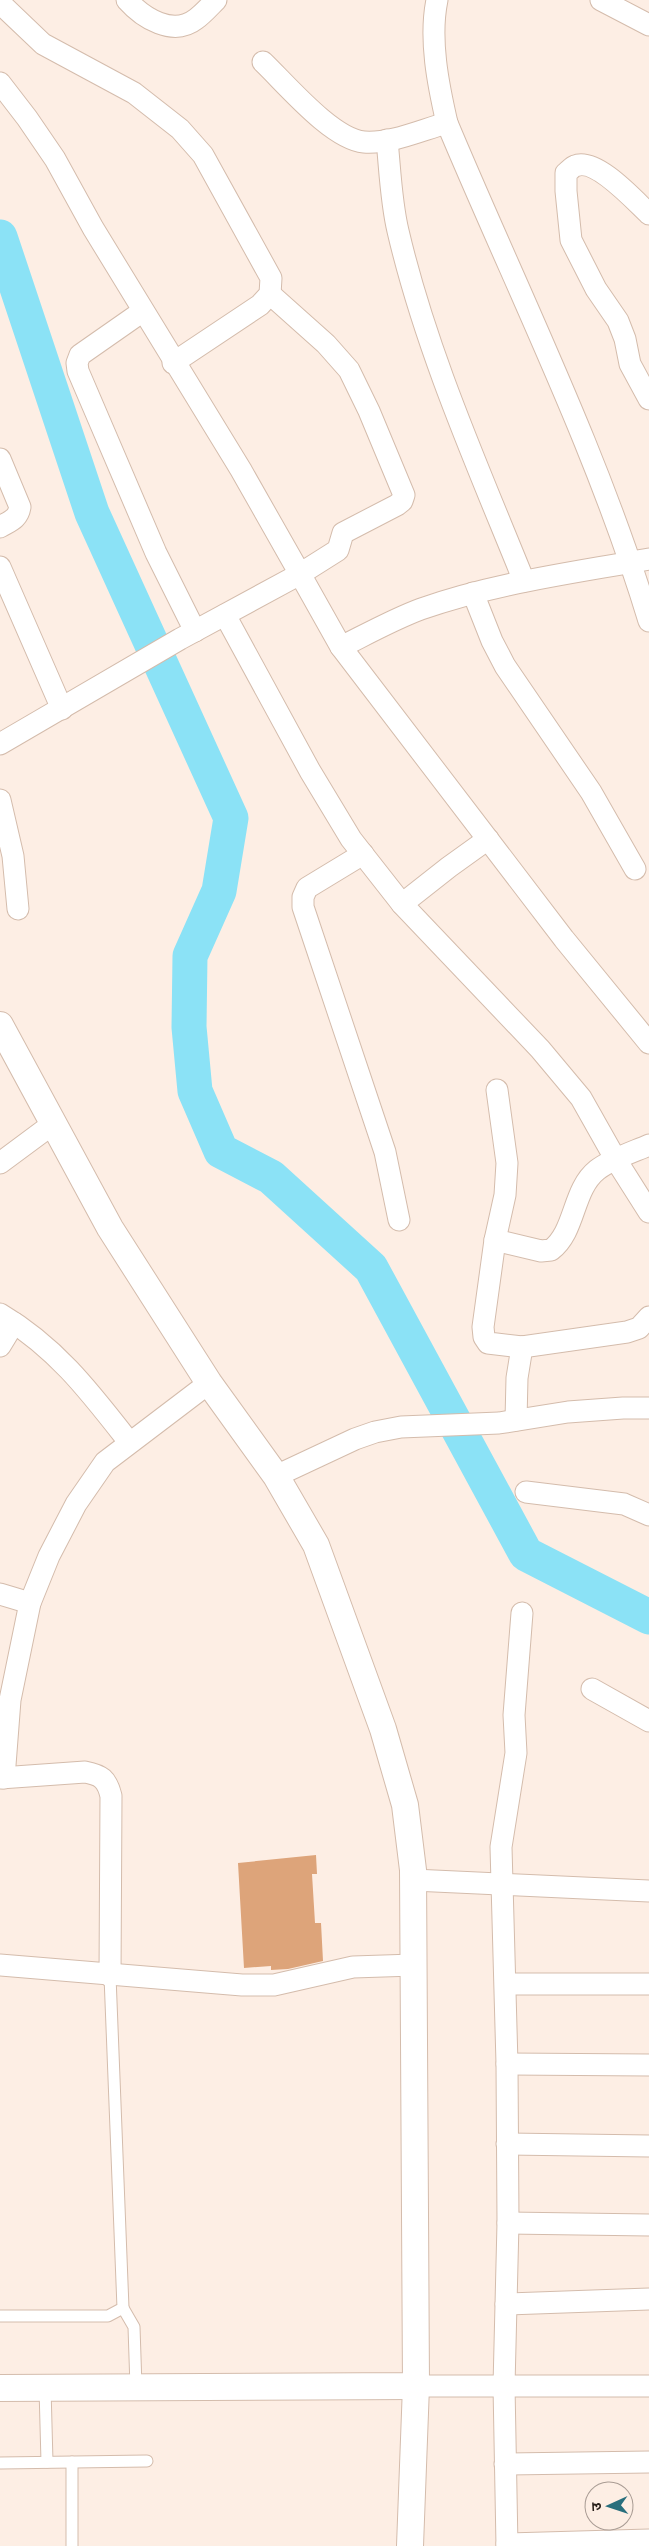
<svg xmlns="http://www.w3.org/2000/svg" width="649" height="2546" font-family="'Public Sans','Noto Sans Devanagari',sans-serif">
	<rect width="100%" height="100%" fill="#fdeee4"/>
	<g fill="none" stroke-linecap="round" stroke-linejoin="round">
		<!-- river -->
		<polyline stroke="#8be2f6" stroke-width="35" points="0,237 92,513 231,818 219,891 190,956 189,1027 195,1091 221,1151 271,1177 371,1268 526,1554 649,1617"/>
	</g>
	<!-- building -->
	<polygon fill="#dda47a" points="316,1855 317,1874 312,1874 315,1923 321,1923 323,1961 288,1969 271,1970 271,1966 244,1968 238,1863"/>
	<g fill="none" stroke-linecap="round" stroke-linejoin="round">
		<defs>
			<g id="service">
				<polyline points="123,2308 134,2327 136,2387"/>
				<polyline points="0,2316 108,2316 123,2308 110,1976"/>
				<polyline points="45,2388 47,2462"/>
				<polyline points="0,2463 147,2461"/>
				<polyline points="72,2546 72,2462"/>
			</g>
			<g id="minor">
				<path d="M127,0c16,18 46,37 69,19 7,-5 14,-13 20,-19"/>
				<path d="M437,0c-8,39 1,84 10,123 69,165 150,326 202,498"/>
				<polyline points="601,0 649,25"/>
				<polyline points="0,3 43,44 134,93 180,129 203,155 271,278 270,294 260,305 173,363"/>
				<path d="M263,62c24,23 69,77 101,80 27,2 57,-12 83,-19"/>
				<polyline points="0,83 27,118 55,159 93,228 241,470 300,574 338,550 343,533 397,505 402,501 404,495 369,411 349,370 326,344 270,294"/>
				<path d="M387,140c3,30 4,62 11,91 28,120 80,236 126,350"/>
				<path d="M649,214c-14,-13 -53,-57 -74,-48 -3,1 -6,5 -9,7v18l5,49 25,49 22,32 7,18 5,25 19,35"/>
				<polyline points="143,311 80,355 77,363 78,371 156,553 195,631"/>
				<path d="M0,459l20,48c-2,12 -10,14 -20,20"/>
				<polyline points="0,567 62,709"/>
				<polyline points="473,593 492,641 505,666 591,792 635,869"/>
				<polyline points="225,615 310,771 351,839 402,904 540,1049 581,1098 616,1160 649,1212"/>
				<polyline points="341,647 564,939 649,1043"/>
				<path d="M0,744l180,-105 120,-65 41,73c26,-13 53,-28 80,-38 73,-26 152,-36 228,-50"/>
				<polyline points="0,800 13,856 18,909"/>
				<polyline points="363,854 307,888 303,897 303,907 385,1152 399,1220"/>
				<polyline points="402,904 449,867 488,839"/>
				<polyline points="497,1090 507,1163 505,1195 495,1240 483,1327 484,1337 488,1343 522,1347 627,1332 639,1328 649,1317"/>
				<polyline points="0,1163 54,1123"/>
				<path d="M495,1240l46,11 10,-1c25,-19 21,-60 46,-80 14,-11 36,-18 52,-25"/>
				<path d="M0,1314c56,33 90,78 129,128"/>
				<polyline points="0,1346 14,1323"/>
				<polyline points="516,1420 517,1378 522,1347"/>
				<polyline points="276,1476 355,1439 375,1432 401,1427 499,1423 568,1412 623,1408 649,1408"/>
				<polyline points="526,1492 624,1504 649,1515"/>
				<polyline points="0,1594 30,1603"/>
				<polyline points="592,1689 649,1721"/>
				<path d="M0,1778l85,-6c16,3 22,7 26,24l-1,180"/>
				<polyline points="4,1778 10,1700 30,1603 49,1556 76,1504 105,1462 209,1383"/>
				<polyline points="413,1880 649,1891"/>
				<polyline points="0,1965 242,1985 274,1985 353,1967 414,1965"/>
				<polyline points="506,1984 649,1984"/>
				<polyline points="507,2064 649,2065"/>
				<polyline points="507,2144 649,2146"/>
				<polyline points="508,2223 649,2225"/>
				<polyline points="506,2304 649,2299"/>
				<polyline points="416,2386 649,2386"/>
				<polyline points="505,2464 649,2462"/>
				<polyline points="507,2544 649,2540"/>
				<polyline points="507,2546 504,2386 508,2223 507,2064 501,1847 516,1753 514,1715 522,1613"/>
			</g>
			<g id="tertiary">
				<polyline points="0,1025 110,1228 209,1383 276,1476 316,1545 383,1729 405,1805 413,1870 416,2386 0,2388"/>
				<polyline points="410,2546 416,2386"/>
			</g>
		</defs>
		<!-- service casing -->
		<use href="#service" stroke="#d4bcac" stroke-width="13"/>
		<!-- minor casing -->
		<use href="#minor" stroke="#d4bcac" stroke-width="23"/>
		<!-- tertiary casing -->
		<use href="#tertiary" stroke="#d4bcac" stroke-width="28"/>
		<!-- service -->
		<use href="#service" stroke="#fff" stroke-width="11"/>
		<!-- minor -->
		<use href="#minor" stroke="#fff" stroke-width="21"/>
		<!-- tertiary -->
		<use href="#tertiary" stroke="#fff" stroke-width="26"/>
	</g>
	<!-- north arrow -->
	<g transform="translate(609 2506) rotate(267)"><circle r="24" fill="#fdeee4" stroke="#a99c94"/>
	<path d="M0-4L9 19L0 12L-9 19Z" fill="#296f7d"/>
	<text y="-8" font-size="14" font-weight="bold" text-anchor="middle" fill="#2a211b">उ</text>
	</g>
</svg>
